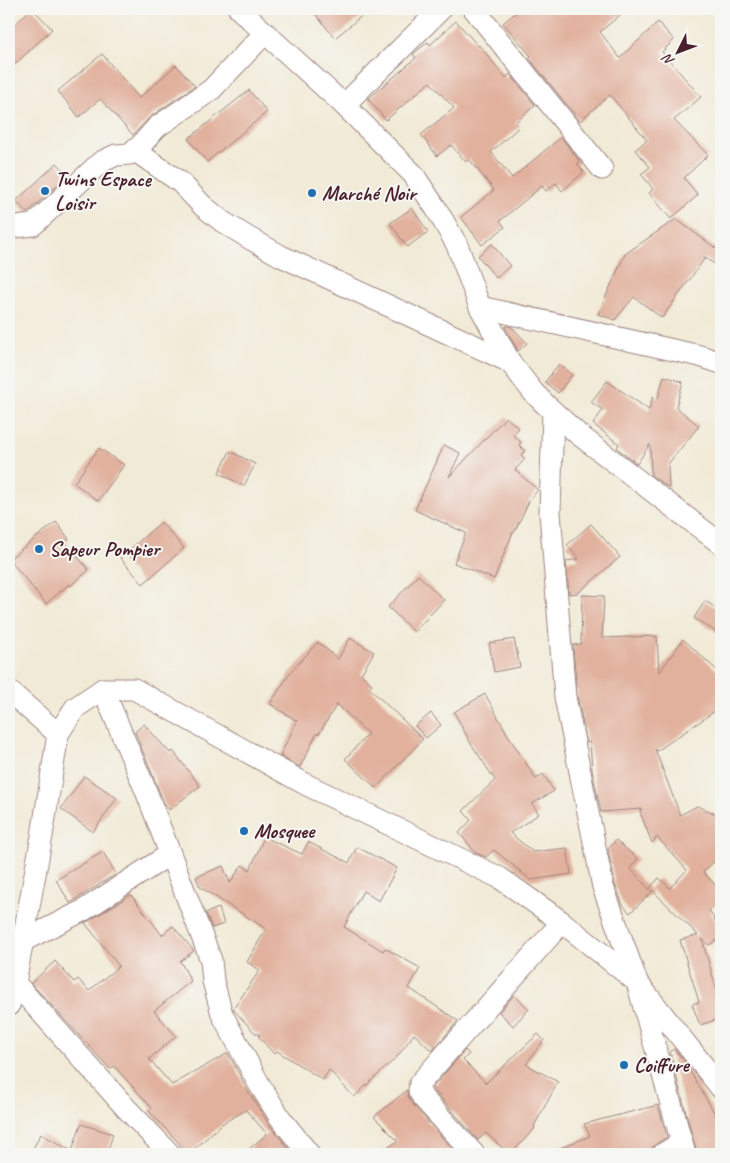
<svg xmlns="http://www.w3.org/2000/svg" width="730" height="1163" font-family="Caveat,sans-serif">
	<rect width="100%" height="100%" fill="#f6f6f2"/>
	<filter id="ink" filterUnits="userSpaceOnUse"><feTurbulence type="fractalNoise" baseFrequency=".02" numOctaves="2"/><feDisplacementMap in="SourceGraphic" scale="10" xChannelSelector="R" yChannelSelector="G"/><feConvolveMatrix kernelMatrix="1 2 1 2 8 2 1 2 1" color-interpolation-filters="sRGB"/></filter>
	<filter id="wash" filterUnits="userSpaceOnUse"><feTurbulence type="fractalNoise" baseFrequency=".0096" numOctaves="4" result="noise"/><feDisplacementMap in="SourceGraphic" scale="20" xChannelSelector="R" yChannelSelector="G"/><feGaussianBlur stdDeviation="1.12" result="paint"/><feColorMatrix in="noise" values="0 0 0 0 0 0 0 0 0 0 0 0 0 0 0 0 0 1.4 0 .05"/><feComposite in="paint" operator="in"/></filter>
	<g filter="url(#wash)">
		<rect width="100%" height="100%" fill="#f1ead6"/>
		<g id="blocks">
			<!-- building -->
			<g fill="#e1b19d">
				<polygon points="31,9 33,9 52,29 9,70 9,30"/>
				<polygon points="311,9 370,9 335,38"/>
				<polygon points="520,9 627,9 600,32 620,58 658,22 674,40 662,52 701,97 674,120 708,155 684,178 698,195 671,219 649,193 653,189 641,174 650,167 635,150 647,140 610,95 580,121 529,58 531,56 503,23"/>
				<polygon points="456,21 478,46 479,45 506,78 510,74 535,105 515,123 519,127 491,152 512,178 561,137 580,162 577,164 584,172 562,191 556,183 546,191 542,186 500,221 505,227 482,245 461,217 494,190 469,159 466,162 451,145 437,156 421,135 454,108 430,82 386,120 368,99 416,58 413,54 428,42 430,45"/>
				<polygon points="102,54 139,98 176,65 195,86 150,117 133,135 100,99 79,117 58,91"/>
				<polygon points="249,90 267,112 207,162 188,139"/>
				<polygon points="57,163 68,175 27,213 16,201"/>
				<polygon points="412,208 428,232 407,247 390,223"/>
				<polygon points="676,219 721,252 721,268 705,258 662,318 634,297 615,320 598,314 625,254"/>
				<polygon points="492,244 510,266 496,278 478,256"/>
				<polygon points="507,326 512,327 527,343 518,351 505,327"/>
				<polygon points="559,364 572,375 558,393 545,382"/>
				<polygon points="664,376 683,382 676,407 699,426 668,464 669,488 651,475 650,444 637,464 617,448 619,444 593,424 603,410 591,402 607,381 649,410 653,397 658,398"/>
				<polygon points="506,417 519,428 513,435 521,442 519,445 525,451 521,455 525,459 515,470 538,490 530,499 514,533 513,532 494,579 454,563 466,533 415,510 444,445 460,453 449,477"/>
				<polygon points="99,448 124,465 98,501 74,483"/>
				<polygon points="230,451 255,464 244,486 219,473"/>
				<polygon points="56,522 69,539 65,542 89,570 70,586 69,584 46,604 9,559"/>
				<polygon points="161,522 184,548 143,584 120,558"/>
				<polygon points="591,524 620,557 578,593 569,594 566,561 579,559 567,545"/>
				<polygon points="418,575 444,600 414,632 388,607"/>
				<polygon points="582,595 604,596 602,638 657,636 659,673 683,639 721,674 721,707 657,751 655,749 680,815 697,806 721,816 721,855 703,872 721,891 721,898 709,910 721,931 721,937 709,945 702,939 718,995 721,994 721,1018 700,1025 692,1004 699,1002 680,940 698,935 650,888 659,878 670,888 687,870 657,837 652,843 640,812 642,809 601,812 592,770 590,742 587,743 577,695 573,645 581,644"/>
				<polygon points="705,601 721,611 721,635 694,618"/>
				<polygon points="350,638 374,652 361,674 372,684 369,688 423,739 376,788 345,759 368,734 337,704 319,734 317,733 300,767 280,756 297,721 270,704 290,673 318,642 338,659"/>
				<polygon points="514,639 520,667 494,672 489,643"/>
				<polygon points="485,694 508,735 536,779 543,774 554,791 532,804 539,814 510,833 533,852 567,848 571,874 531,880 494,850 486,857 476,853 459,833 471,820 463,811 495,780 470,742 454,712"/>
				<polygon points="431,713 441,725 426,738 415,726"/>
				<polygon points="144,724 170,753 173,751 200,786 169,810 165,805 135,732"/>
				<polygon points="84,776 117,798 93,832 61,809"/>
				<polygon points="264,837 302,854 308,842 349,863 357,847 397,868 379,901 363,891 344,927 383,951 385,948 420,968 409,988 458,1021 432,1051 414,1034 397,1057 354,1097 329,1070 323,1080 277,1051 274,1054 258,1036 260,1035 254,1032 233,1009 260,970 247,962 266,929 200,887 196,877 223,866 230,883 242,865 250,870"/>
				<polygon points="616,840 638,859 630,868 652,892 630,913 623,905 615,884 608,849"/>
				<polygon points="103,852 116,874 70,903 56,880"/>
				<polygon points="131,895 162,935 173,926 194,951 180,961 191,981 154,1011 176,1036 149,1059 172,1085 228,1053 248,1091 270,1126 293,1154 243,1154 267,1134 246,1110 223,1123 189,1154 149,1111 152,1108 114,1066 110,1069 31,983 55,961 74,982 78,979 89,991 119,966 85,923"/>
				<polygon points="219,908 224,924 212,928 206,913"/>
				<polygon points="514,995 529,1009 513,1026 499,1012"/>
				<polygon points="538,1034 544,1040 526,1064 558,1082 534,1126 535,1128 511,1154 509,1154 486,1133 478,1140 432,1088 465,1050 469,1054 463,1060 486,1083"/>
				<polygon points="674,1049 684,1061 721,1124 721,1154 697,1154 670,1052"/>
				<polygon points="407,1090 408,1097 414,1106 457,1154 378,1154 398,1141 374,1117"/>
				<polygon points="658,1105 667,1137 656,1144 652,1148 651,1152 647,1154 547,1154 547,1153 590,1136 584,1124"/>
				<polygon points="81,1124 113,1134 107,1154 30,1154 41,1134 72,1151"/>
			</g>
		</g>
	</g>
	<g filter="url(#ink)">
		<use href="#blocks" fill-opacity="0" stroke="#9e8480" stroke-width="1"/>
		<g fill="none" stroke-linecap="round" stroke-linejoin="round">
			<defs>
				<g id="minor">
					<polyline points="239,9 344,105 413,174 437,210 457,245 480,307 510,362 533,392 546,405 578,434 721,544"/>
					<polyline points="474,9 602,169"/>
					<polyline points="344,105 441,9"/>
					<polyline points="134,150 180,182 203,206 223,222 249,238 281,256 510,362"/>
					<polyline points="9,223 16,227 33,225 101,162 116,155 130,154 140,146 157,127 211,90 265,33"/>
					<polyline points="480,307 700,356 721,363"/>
					<polyline points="553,412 550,513 565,697 603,887 637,982 685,1154"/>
					<polyline points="103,689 146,791 211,960 213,981 222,1014 259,1084 281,1119 309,1154"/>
					<polyline points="9,691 58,734"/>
					<polyline points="23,941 84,910 170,854"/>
					<polyline points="15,983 126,1108 170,1154"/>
					<polyline points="9,1005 15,983 42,836 58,734 75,708 103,689 134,689 307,785 500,878 562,922 637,982 721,1088"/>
					<polyline points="474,1154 423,1098 419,1091 420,1083 562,922"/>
					<polyline points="663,1154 681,1143"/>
				</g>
			</defs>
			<!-- minor casing -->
			<use href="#minor" stroke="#9e8480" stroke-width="23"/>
			<!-- minor -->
			<use href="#minor" stroke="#fff" stroke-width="21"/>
		</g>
	</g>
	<!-- markers -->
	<g fill="#1f6fb2" stroke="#f6f6f2" stroke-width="2">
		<circle cx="45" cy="191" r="5"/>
		<circle cx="312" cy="193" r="5"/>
		<circle cx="39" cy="549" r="5"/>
		<circle cx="244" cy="831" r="5"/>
		<circle cx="624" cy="1065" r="5"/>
	</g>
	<g text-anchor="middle" stroke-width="4" stroke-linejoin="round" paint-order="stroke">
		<!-- poi labels -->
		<g font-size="21" font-weight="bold" fill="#4a1f2b" stroke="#f6f6f2" text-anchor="start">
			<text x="55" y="186">Twins Espace<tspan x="55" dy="24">Loisir</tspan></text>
			<text x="322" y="200">Marché Noir</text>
			<text x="49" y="556">Sapeur Pompier</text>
			<text x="254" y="838">Mosquee</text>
			<text x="634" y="1072">Coiffure</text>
		</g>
	</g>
	<!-- margin -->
	<rect width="730" height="1163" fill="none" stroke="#f6f6f2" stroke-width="30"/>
	<!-- north arrow -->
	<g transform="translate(678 52) rotate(228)" stroke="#f6f6f2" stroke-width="4" paint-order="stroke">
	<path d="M0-4L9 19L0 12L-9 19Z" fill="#4a1f2b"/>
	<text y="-8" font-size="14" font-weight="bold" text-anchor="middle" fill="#4a1f2b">N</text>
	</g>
</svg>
